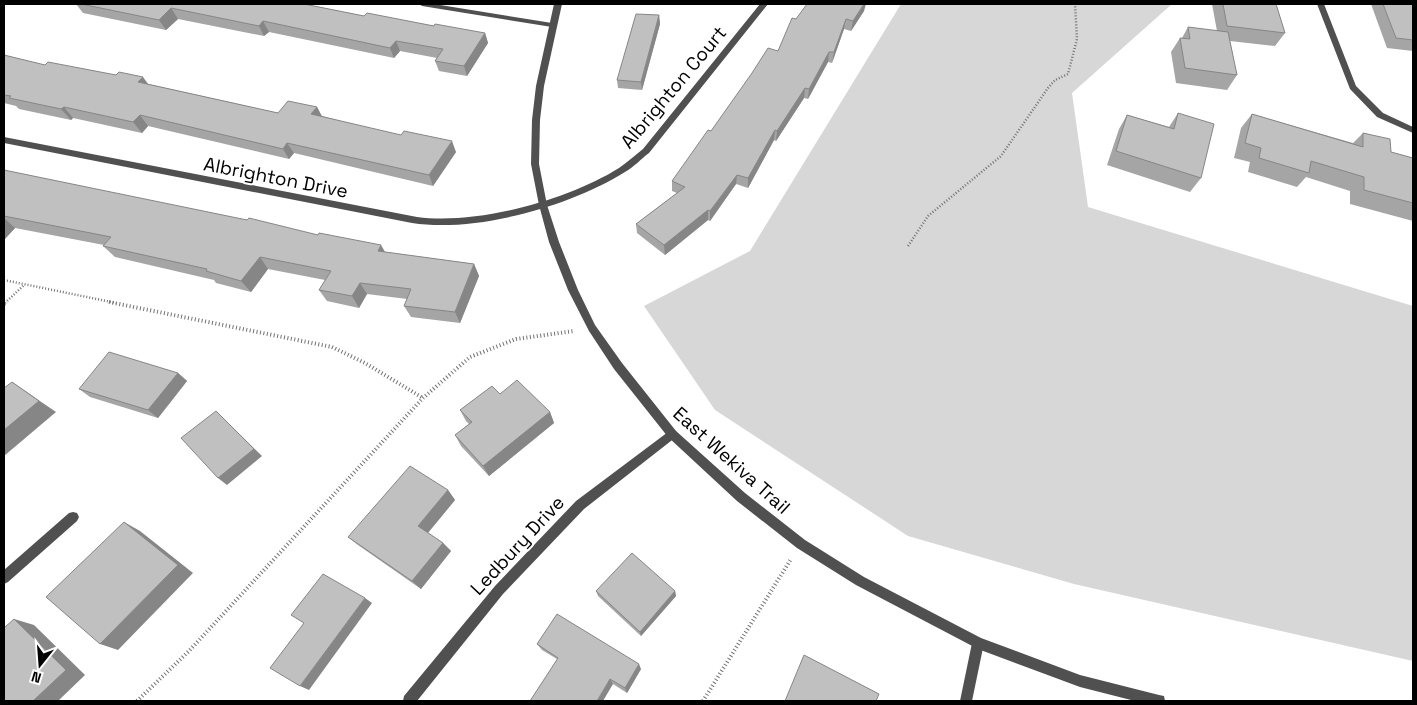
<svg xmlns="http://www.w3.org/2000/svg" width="1417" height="705" font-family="'Space Grotesk',sans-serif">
	<rect width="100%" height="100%" fill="#fff"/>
	<!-- green -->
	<polygon fill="#d7d7d7" points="901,4 1172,4 1072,93 1088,207 1413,306 1413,661 1074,584 908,536 715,410 644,306 750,251"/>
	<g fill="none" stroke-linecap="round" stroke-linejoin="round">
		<!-- path-far1 -->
		<g stroke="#727272" stroke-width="2.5" stroke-dasharray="1 2" stroke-linecap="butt">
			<polyline points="908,246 928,216 1001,156 1048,88 1055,80 1068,74 1077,39 1075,4"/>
			<polyline points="4,280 116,303"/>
			<polyline points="5,303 24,285"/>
		</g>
		<!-- path -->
		<g stroke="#727272" stroke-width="4" stroke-dasharray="1 2.5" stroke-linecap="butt">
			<polyline points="109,302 332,347 365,363 423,398"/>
			<polyline points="4,304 7,302"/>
			<polyline points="137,701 189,651 423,398 470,357 516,339 574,331"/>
			<polyline points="703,701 791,559"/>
		</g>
		<!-- minor -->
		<g fill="#505050" fill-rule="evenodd">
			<polygon points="419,4 434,4 552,23 556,25 552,27 422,6"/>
			<path d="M760,4h8l-119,149c-8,6 -15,14 -24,19 -54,34 -149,61 -213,51l-408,-80v-6l413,80c61,8 151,-17 202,-49 9,-6 16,-13 24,-19z"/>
			<polygon points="1317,4 1324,4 1356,86 1383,113 1413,127 1413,133 1377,117 1350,89"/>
			<polygon points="672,429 676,431 677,434 676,437 584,509 503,594 417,701 403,701 404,696 495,586 576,501"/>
			<polygon points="73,512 77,513 79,517 77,521 8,582 4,584 4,570 69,513"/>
			<polygon points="978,637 982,639 984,643 972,701 960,701 972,643 974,639"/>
		</g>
		<!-- tertiary -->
		<polygon fill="#505050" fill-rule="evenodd" points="554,4 562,4 544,86 540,120 539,164 547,205 559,242 578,290 595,325 622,363 676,431 745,493 805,540 864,577 981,638 1080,675 1159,695 1164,696 1165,701 1135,701 1080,687 978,649 856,585 797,548 737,501 668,437 614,369 589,331 568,290 549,242 539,205 531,164 532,120 536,86"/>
	</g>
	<!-- wall -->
	<g fill="#a5a5a5">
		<polygon points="76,4 304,4 364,16 485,33 488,43 467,76 439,71 435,61 437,58 400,51 394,58 269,32 264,36 178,19 166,30 83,13"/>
		<polygon points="1212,4 1276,4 1285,33 1275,46 1230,41 1237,75 1227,90 1176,83 1171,52 1180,38 1182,38 1188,27 1217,31"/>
		<polygon points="1371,4 1413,4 1413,51 1387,48"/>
		<polygon points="864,11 851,31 844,29 832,63 828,62 808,99 804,98 776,141 774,140 748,188 736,184 710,221 708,220 665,255 637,233 636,224 677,193 672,191 672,181 711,131 778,51 796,19"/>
		<polygon points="659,15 660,24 642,90 618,88 617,80"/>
		<polygon points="4,55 45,65 148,84 278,113 317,107 322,116 456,152 433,186 294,153 289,159 148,126 142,133 73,118 71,120 19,109 16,106 4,103"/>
		<polygon points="1178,113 1201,178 1190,192 1107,165 1119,129 1127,115 1169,127"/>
		<polygon points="1252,114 1353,143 1363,133 1391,152 1413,158 1413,221 1350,204 1350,191 1306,177 1297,187 1248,172 1250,162 1234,158 1241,128"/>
		<polygon points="4,170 385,252 474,264 479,276 460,323 411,317 404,306 407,299 367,294 359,308 327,301 319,290 325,280 268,269 251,292 216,283 214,280 115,257 103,246 104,245 15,228 4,240"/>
		<polygon points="178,373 187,381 158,418 90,397 79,389"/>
		<polygon points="500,394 550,412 554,423 489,476 461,446 455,435 469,424 466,421 460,410"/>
		<polygon points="448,490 455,500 428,533 443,543 451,551 421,589 358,545 348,537"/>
		<polygon points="596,591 675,591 676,596 641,636 598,596"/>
		<polygon points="537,644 641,669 627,693 613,684 557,659 542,650"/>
	</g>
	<!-- shaded-wall -->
	<g fill="#868686">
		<polygon points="864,4 866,4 864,11 851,31 853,21"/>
		<polygon points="171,8 178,19 166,30 159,20"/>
		<polygon points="659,15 660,24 642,90 641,82"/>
		<polygon points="846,19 844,29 832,63 834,52"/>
		<polygon points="263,21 269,32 264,36 259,26"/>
		<polygon points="485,33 488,43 467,76 464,66"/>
		<polygon points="396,41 400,51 394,58 390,48"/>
		<polygon points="829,52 828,62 808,99 809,89"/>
		<polygon points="143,77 151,88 138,82"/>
		<polygon points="805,88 804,98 776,141 777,131"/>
		<polygon points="64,107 73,118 71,120 61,109"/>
		<polygon points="317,107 322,117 311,114"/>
		<polygon points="140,115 148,126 142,133 133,122"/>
		<polygon points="775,130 774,140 748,188 748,178"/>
		<polygon points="452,141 456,152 433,186 429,175"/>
		<polygon points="287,143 294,153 289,159 283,149"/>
		<polygon points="737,175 736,184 710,221 710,211"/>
		<polygon points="708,210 708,220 665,255 664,245"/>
		<polygon points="4,218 15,228 4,240"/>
		<polygon points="381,245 388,257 378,251"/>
		<polygon points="260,257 268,269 251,292 241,281"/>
		<polygon points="474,264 479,276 460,323 455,312"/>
		<polygon points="360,283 367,294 359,308 352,296"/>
		<polygon points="178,373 187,381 158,418 148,410"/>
		<polygon points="12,382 56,412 4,456 4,430"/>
		<polygon points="216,411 262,456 227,485 218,478"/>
		<polygon points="550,412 554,423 489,476 483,466"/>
		<polygon points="448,490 455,500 426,535 418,526"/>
		<polygon points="124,522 140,531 193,573 118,650 100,644"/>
		<polygon points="443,543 451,551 421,589 412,581"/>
		<polygon points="675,591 676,596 641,636 640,632"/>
		<polygon points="365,598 372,603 309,690 300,686"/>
		<polygon points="14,619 34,625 85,675 58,701 33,701"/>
		<polygon points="639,664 641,669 627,693 625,688"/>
		<polygon points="610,679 613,684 603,701 597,701"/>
	</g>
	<!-- building -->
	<g fill="#c0c0c0" stroke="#868686">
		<polygon points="81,4 304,4 364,16 367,13 434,26 435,24 485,33 464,66 435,61 443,49 396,41 390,48 263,21 259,26 171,8 159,20"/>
		<polygon points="807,4 864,4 853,21 846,19 834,52 829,52 809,89 805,88 777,131 775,130 748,178 737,175 710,211 708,210 664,245 636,224 685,187 672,181 708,130 711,131 752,73 768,48 778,51 792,18 796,19"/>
		<polygon points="1223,4 1276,4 1285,33 1227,26"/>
		<polygon points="1383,4 1413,4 1413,40 1396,38"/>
		<polygon points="636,14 659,15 641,82 617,80"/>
		<polygon points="1188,27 1228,32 1237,75 1185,68 1180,38 1190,39"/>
		<polygon points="4,55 45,65 48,62 116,75 119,72 143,77 138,82 278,113 288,101 317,107 311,114 401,135 404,131 452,141 429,175 287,143 283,149 140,115 133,122 64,107 61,109 9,98 11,96 4,95"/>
		<polygon points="1178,113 1214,124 1201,178 1116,151 1127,115 1174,129"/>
		<polygon points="1252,114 1363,147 1363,133 1390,139 1391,152 1413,158 1413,203 1364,190 1364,177 1311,161 1309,173 1259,158 1261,148 1245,143"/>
		<polygon points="4,170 247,220 249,218 318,235 319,233 381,245 378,251 474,264 455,312 404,306 411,289 360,283 352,296 319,290 331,271 260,257 241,281 206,271 207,269 103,246 111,237 4,216"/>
		<polygon points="109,352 178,373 148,410 79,389"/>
		<polygon points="517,380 550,412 483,466 455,435 472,422 460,410 492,386 500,394"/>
		<polygon points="12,382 39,401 4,430 4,388"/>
		<polygon points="216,411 254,449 218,478 181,438"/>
		<polygon points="410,466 448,490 418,526 443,543 412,581 348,537"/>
		<polygon points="124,522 178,565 100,644 46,597"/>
		<polygon points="632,553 675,591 640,632 596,591"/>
		<polygon points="323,574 365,598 300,686 270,668 304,623 291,615"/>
		<polygon points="557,614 639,664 625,688 610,679 597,701 530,701 558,658 537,644"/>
		<polygon points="14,619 66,670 33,701 4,701 4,628"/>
		<polygon points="804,655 879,694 876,701 785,701"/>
	</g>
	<g text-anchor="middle" stroke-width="4" stroke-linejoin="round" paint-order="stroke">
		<!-- street labels -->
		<g font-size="19" fill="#000" stroke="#fff">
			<text transform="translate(673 87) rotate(-50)" y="7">Albrighton Court</text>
			<text transform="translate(276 177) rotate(11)" y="7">Albrighton Drive</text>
			<text transform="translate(732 460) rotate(42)" y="7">East Wekiva Trail</text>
			<text transform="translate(517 545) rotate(-47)" y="7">Ledbury Drive</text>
		</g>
	</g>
	<!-- border -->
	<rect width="1417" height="705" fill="none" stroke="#000000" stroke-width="10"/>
	<!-- north arrow -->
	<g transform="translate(40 665) rotate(197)" stroke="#ffffff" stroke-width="4" paint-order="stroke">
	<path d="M0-4L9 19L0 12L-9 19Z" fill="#000000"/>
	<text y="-8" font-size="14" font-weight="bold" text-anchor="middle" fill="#000000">N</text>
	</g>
</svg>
